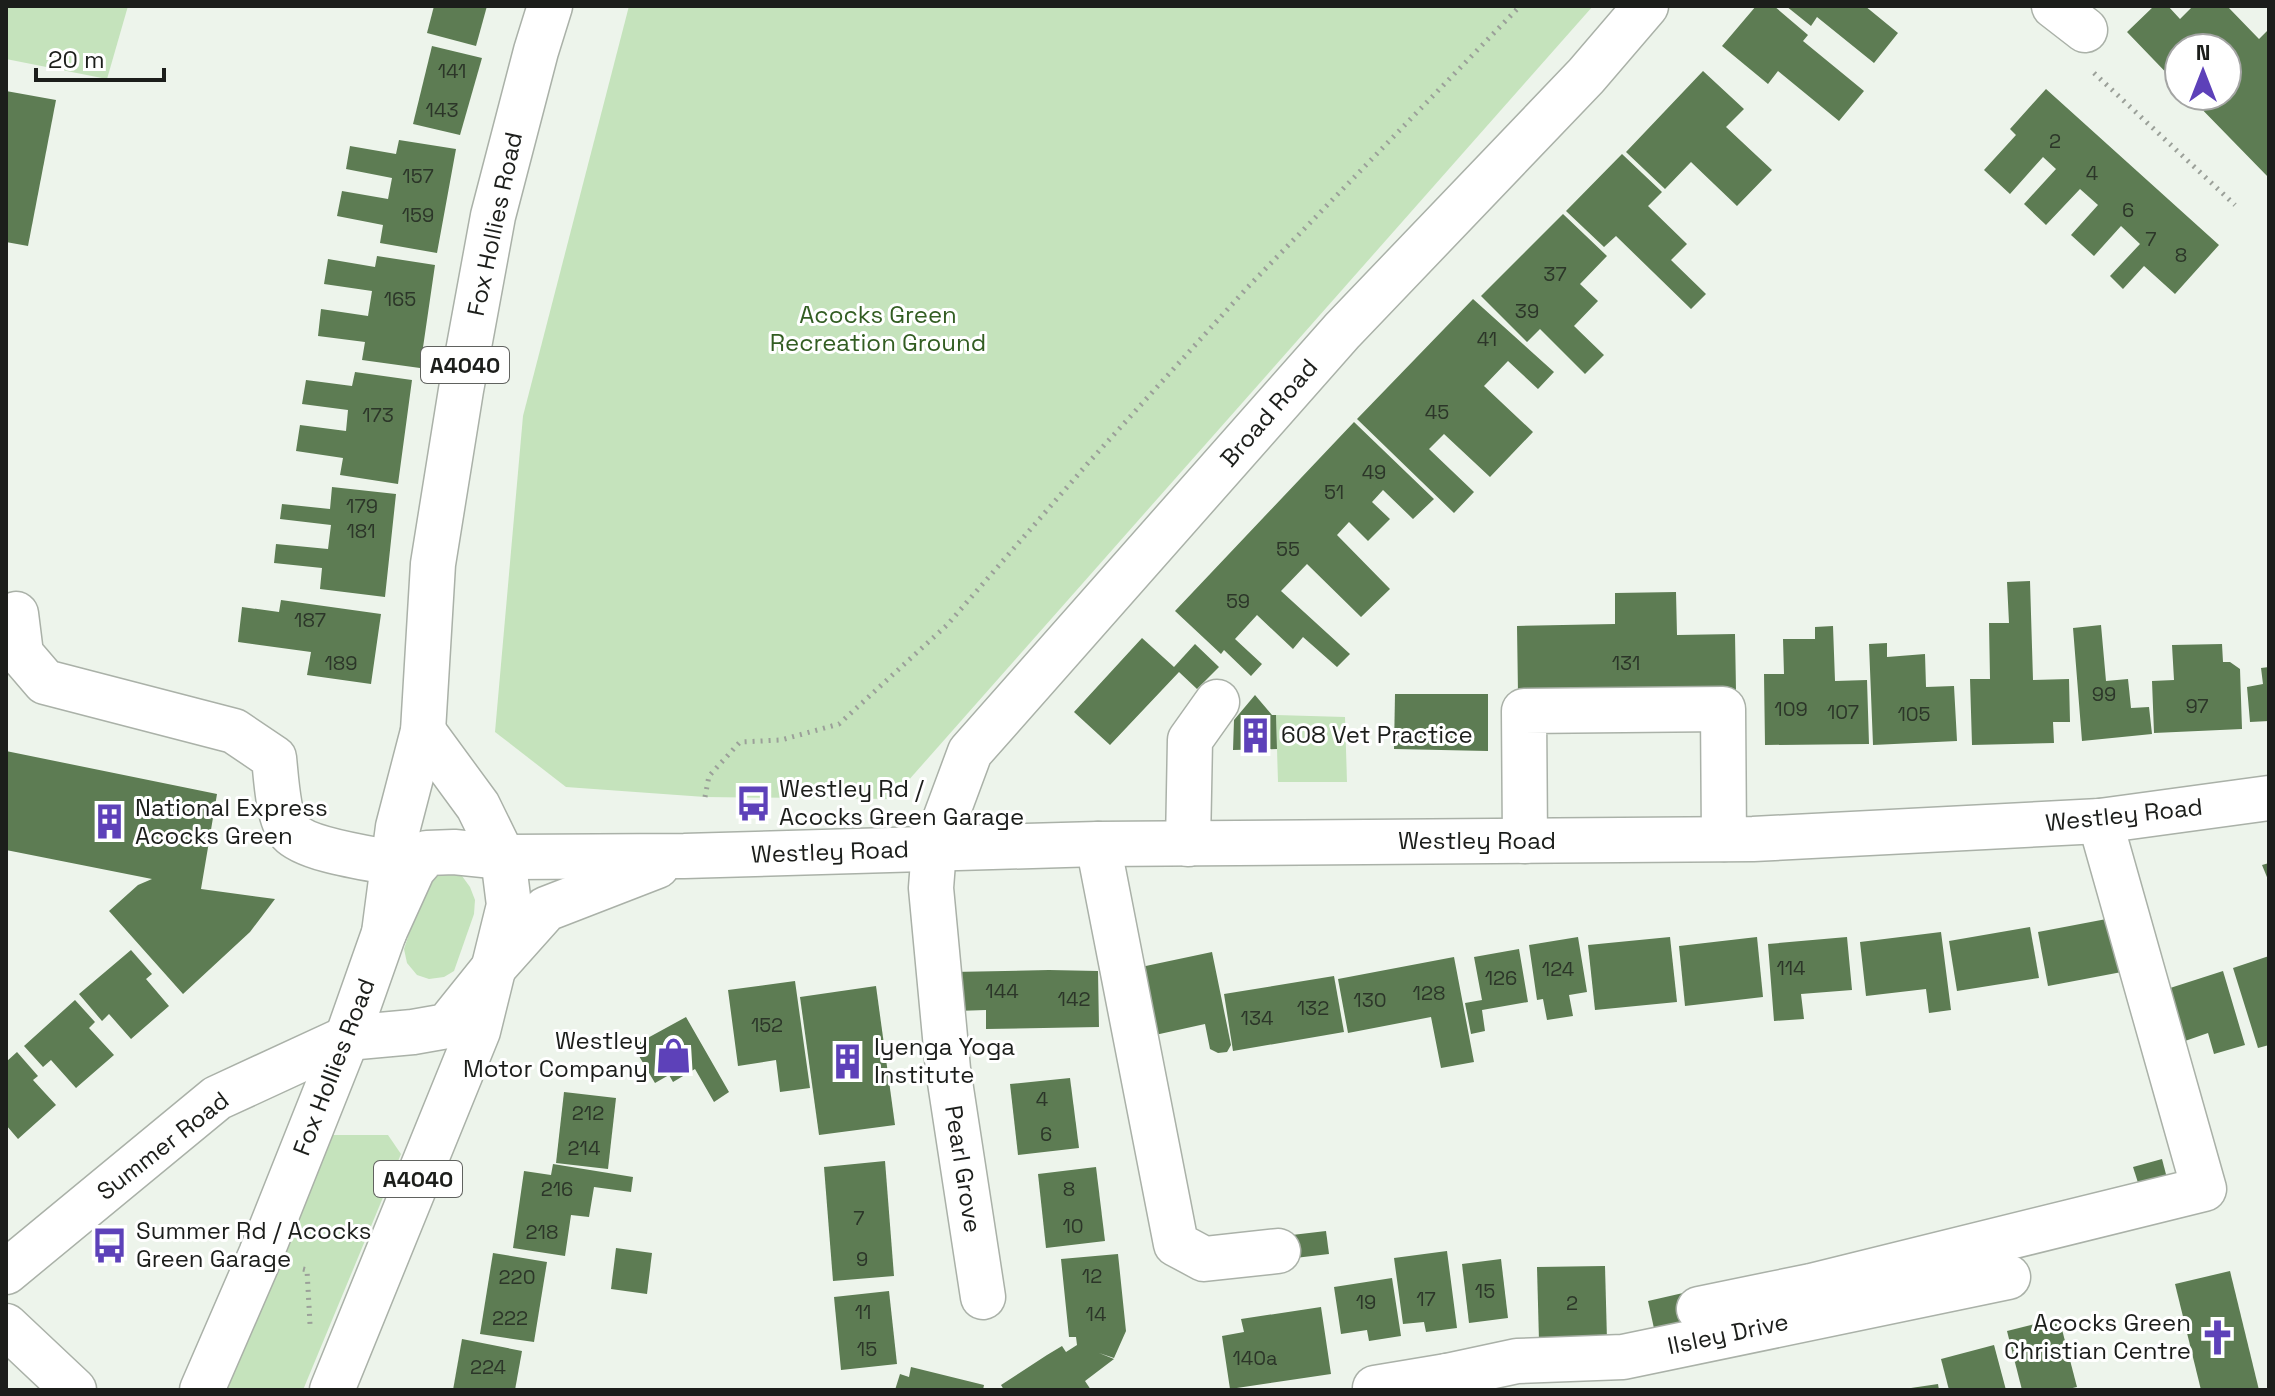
<svg xmlns="http://www.w3.org/2000/svg" width="2275" height="1396" font-family="'Space Grotesk',sans-serif">
	<rect width="100%" height="100%" fill="#edf4eb"/>
	<!-- green -->
	<g fill="#c5e3bc">
		<polygon points="6,6 128,6 107,79 6,59"/>
		<polygon points="629,6 1593,6 892,799 705,797 566,787 495,732 523,416"/>
		<polygon points="1276,715 1345,717 1347,782 1278,782"/>
		<polygon points="441,872 451,872 462,876 470,887 475,900 474,914 454,971 444,977 429,979 417,975 407,963 404,949 427,879"/>
		<polygon points="328,1135 388,1135 401,1154 303,1390 220,1390"/>
	</g>
	<!-- building -->
	<g fill="#5d7c53">
		<polygon points="434,6 487,6 476,46 427,33"/>
		<polygon points="1756,6 1774,6 1808,35 1803,41 1864,91 1839,121 1778,71 1768,84 1722,46"/>
		<polygon points="1786,6 1865,6 1898,33 1874,63 1817,17 1811,26"/>
		<polygon points="2154,6 2168,6 2180,19 2193,6 2227,6 2259,39 2269,29 2269,178 2189,96 2227,96 2227,48 2179,48 2179,86 2127,32"/>
		<polygon points="432,46 482,58 460,135 413,124"/>
		<polygon points="1703,71 1744,109 1726,127 1772,170 1737,206 1691,162 1665,189 1626,152"/>
		<polygon points="2046,89 2219,245 2175,294 2144,266 2123,289 2110,276 2140,244 2121,226 2094,256 2071,235 2098,205 2080,189 2046,225 2024,204 2056,169 2043,157 2010,194 1984,170 2016,135 2010,129"/>
		<polygon points="6,91 56,100 28,246 6,242"/>
		<polygon points="399,140 456,149 437,253 380,243 383,225 337,216 342,191 388,199 392,178 346,169 350,146 396,154"/>
		<polygon points="1622,154 1662,192 1648,206 1687,244 1671,260 1706,294 1691,309 1616,236 1604,247 1566,211"/>
		<polygon points="1563,214 1607,256 1580,284 1598,301 1574,326 1604,355 1585,374 1540,329 1527,342 1481,296"/>
		<polygon points="377,256 435,265 420,368 362,360 365,342 318,336 321,309 368,316 372,291 324,284 328,259 375,267"/>
		<polygon points="1473,299 1554,372 1538,389 1508,361 1484,386 1533,432 1490,477 1444,434 1429,449 1474,492 1454,513 1357,419"/>
		<polygon points="355,372 412,380 398,484 340,475 343,458 296,451 300,425 346,431 348,410 302,404 306,380 352,386"/>
		<polygon points="1354,422 1434,499 1413,519 1383,490 1372,502 1390,519 1368,541 1349,522 1337,535 1390,589 1361,617 1307,564 1281,591 1350,654 1337,667 1303,637 1293,649 1257,615 1235,639 1262,664 1251,676 1224,650 1221,654 1175,611"/>
		<polygon points="332,487 396,494 385,597 320,589 322,568 274,563 276,544 328,549 331,525 280,519 282,504 330,509"/>
		<polygon points="2030,581 2033,680 2069,679 2070,722 2053,722 2054,743 1972,745 1970,679 1990,679 1989,623 2009,623 2007,582"/>
		<polygon points="1676,592 1677,635 1735,634 1736,691 1518,694 1517,626 1615,624 1615,593"/>
		<polygon points="281,600 381,614 371,684 307,675 311,652 238,642 242,607 279,612"/>
		<polygon points="2101,625 2106,681 2128,679 2131,708 2149,707 2152,734 2082,741 2073,628"/>
		<polygon points="1833,626 1835,681 1867,680 1869,744 1765,745 1764,674 1784,674 1783,639 1815,639 1815,627"/>
		<polygon points="1142,638 1174,667 1195,644 1219,667 1197,689 1179,672 1110,745 1074,712"/>
		<polygon points="1887,643 1887,657 1925,654 1926,687 1954,686 1957,741 1873,745 1869,644"/>
		<polygon points="2222,644 2223,662 2230,662 2240,669 2242,729 2154,733 2152,681 2174,680 2172,645"/>
		<polygon points="2269,667 2269,721 2250,722 2247,687 2263,684 2261,668"/>
		<polygon points="1395,694 1488,694 1488,751 1394,749"/>
		<polygon points="1255,695 1272,715 1276,715 1277,749 1233,750 1234,720"/>
		<polygon points="6,751 217,794 201,889 275,899 250,932 183,994 109,911 138,885 152,879 6,850"/>
		<polygon points="2269,863 2269,882 2262,865"/>
		<polygon points="2117,917 2127,971 2048,986 2038,932"/>
		<polygon points="2030,927 2039,978 1957,991 1949,941"/>
		<polygon points="1941,932 1951,1010 1929,1013 1926,989 1866,996 1860,942"/>
		<polygon points="1578,937 1587,992 1569,995 1573,1016 1547,1020 1543,999 1537,1000 1529,945"/>
		<polygon points="1670,937 1677,1002 1595,1010 1588,945"/>
		<polygon points="1757,937 1763,997 1685,1006 1679,946"/>
		<polygon points="1847,937 1852,990 1801,994 1804,1019 1774,1021 1768,944"/>
		<polygon points="1519,949 1528,1002 1482,1010 1485,1031 1471,1034 1465,1003 1482,1000 1474,957"/>
		<polygon points="131,950 152,974 146,979 169,1006 131,1039 109,1014 102,1021 79,994"/>
		<polygon points="1212,952 1231,1045 1227,1052 1218,1053 1210,1049 1205,1024 1155,1035 1141,967"/>
		<polygon points="2269,956 2269,1045 2258,1048 2233,968"/>
		<polygon points="1454,957 1474,1062 1441,1068 1431,1017 1348,1033 1338,979"/>
		<polygon points="1049,970 1098,971 1099,1027 986,1029 986,1010 956,1011 952,972"/>
		<polygon points="2223,971 2245,1045 2214,1054 2208,1033 2185,1041 2167,989"/>
		<polygon points="1334,976 1344,1032 1233,1051 1224,994"/>
		<polygon points="795,981 810,1088 780,1092 776,1060 738,1066 728,990"/>
		<polygon points="876,986 895,1125 819,1135 800,997"/>
		<polygon points="75,1000 95,1022 89,1028 114,1055 76,1088 51,1060 43,1067 24,1046"/>
		<polygon points="686,1017 729,1092 714,1102 695,1069 673,1082 669,1075 655,1083 633,1046"/>
		<polygon points="17,1052 38,1076 33,1080 56,1105 18,1139 6,1125 6,1062"/>
		<polygon points="1070,1078 1079,1148 1018,1155 1010,1084"/>
		<polygon points="564,1092 616,1098 608,1169 556,1163"/>
		<polygon points="2162,1159 2168,1182 2140,1189 2133,1167"/>
		<polygon points="885,1161 894,1276 833,1281 824,1167"/>
		<polygon points="553,1164 633,1177 631,1192 594,1187 589,1217 571,1215 565,1256 513,1248 524,1171 551,1175"/>
		<polygon points="1096,1167 1105,1241 1046,1248 1038,1174"/>
		<polygon points="1326,1231 1329,1254 1295,1258 1292,1235"/>
		<polygon points="616,1248 652,1253 647,1294 611,1289"/>
		<polygon points="1447,1251 1457,1328 1426,1332 1424,1322 1403,1324 1394,1258"/>
		<polygon points="493,1253 547,1262 534,1342 480,1334"/>
		<polygon points="1118,1254 1126,1331 1114,1358 1099,1353 1114,1359 1085,1381 1091,1390 1004,1390 1001,1385 1047,1355 1062,1346 1066,1352 1077,1345 1076,1337 1069,1337 1061,1259"/>
		<polygon points="1501,1259 1508,1318 1469,1323 1462,1264"/>
		<polygon points="1605,1266 1607,1340 1539,1341 1537,1267"/>
		<polygon points="2230,1271 2259,1390 2201,1390 2175,1284"/>
		<polygon points="1392,1278 1401,1336 1369,1341 1367,1330 1341,1334 1334,1287"/>
		<polygon points="889,1291 897,1364 841,1370 834,1297"/>
		<polygon points="1683,1293 1690,1325 1655,1333 1648,1301"/>
		<polygon points="1321,1307 1331,1374 1230,1389 1222,1336 1244,1332 1241,1319"/>
		<polygon points="2059,1318 2077,1387 2064,1390 2022,1390 2007,1331"/>
		<polygon points="462,1339 522,1351 515,1390 453,1390"/>
		<polygon points="1994,1345 2006,1390 1949,1390 1941,1359"/>
		<polygon points="911,1367 984,1385 983,1390 895,1390 900,1374 909,1377"/>
		<polygon points="1938,1384 1939,1390 1912,1390 1911,1388"/>
	</g>
	<g fill="none" stroke-linecap="round" stroke-linejoin="round">
		<defs>
			<g id="minor">
				<polyline points="2054,6 2085,30"/>
				<path d="M16,614l5,40 24,28 189,49 40,27c2,18 4,61 16,74 16,18 78,26 103,31"/>
				<polyline points="1525,841 1524,711 1723,709 1724,839"/>
				<polyline points="1098,844 1176,1244 1204,1259 1278,1251"/>
				<polyline points="1188,844 1190,740 1217,702"/>
				<polyline points="983,1297 948,1069 931,888 934,849 970,752 1342,331 1586,76 1646,6"/>
				<polyline points="1699,1309 1811,1286 2204,1189 2100,821"/>
				<polyline points="6,1326 74,1390"/>
				<polyline points="1447,1376 1517,1361 1623,1357 2008,1277"/>
				<polyline points="1375,1388 1447,1376 1449,1390"/>
			</g>
			<g id="major">
				<polyline points="384,933 413,869 427,853 454,852 503,857 684,856 1098,844 1753,839 2100,821 2269,798"/>
				<polyline points="6,1272 217,1098 347,1038 413,1032 447,1026 496,965 546,909 657,866"/>
				<polyline points="202,1390 261,1254 347,1038 384,933 398,827 423,731 433,564 461,390 493,216 536,51 550,6"/>
				<polyline points="332,1390 478,1031 509,905 503,857 478,806 423,731"/>
			</g>
		</defs>
		<!-- minor casing -->
		<use href="#minor" stroke="#aab1a8" stroke-width="47"/>
		<!-- major casing -->
		<use href="#major" stroke="#aab1a8" stroke-width="47"/>
		<!-- path -->
		<g stroke="#9ba099" stroke-width="5" stroke-dasharray="2 6" stroke-linecap="butt">
			<polyline points="2094,73 2235,205"/>
			<polyline points="705,797 709,776 740,742 781,740 839,724 947,625 1089,462 1246,289 1520,6"/>
			<polyline points="303,1269 307,1270 310,1324"/>
		</g>
		<!-- minor -->
		<use href="#minor" stroke="#fff" stroke-width="44"/>
		<!-- major -->
		<use href="#major" stroke="#fff" stroke-width="44"/>
	</g>
	<!-- icons -->
	<defs>
		<symbol id="building-bare" viewBox="-9 -9 18 18"><path d="M-4-6H4V6H1V3H-1V6H-4ZM-2.5-4.3h1.7v1.8h-1.7ZM.8-4.3h1.7v1.8H.8ZM-2.5-1h1.7V.8h-1.7ZM.8-1h1.7V.8H.8Z" fill="#5d41b9" stroke="#fff" stroke-width="2.5" paint-order="stroke"/></symbol>
		<symbol id="bus-bare" viewBox="-9 -9 18 18"><path d="M-5-6H5V4H4V6H2V4H-2V6H-4V4H-5ZM-3.5-4V0h7V-4ZM-3.5 1.2v1.5H-2V1.2ZM2 1.2v1.5H3.5V1.2Z" fill="#5d41b9" stroke="#fff" stroke-width="2.5" paint-order="stroke"/></symbol>
		<symbol id="shop-bare" viewBox="-9 -9 18 18"><path d="M-5-2.5h2.3a2.7 3.5 0 0 1 5.4 0H5L5.5 6h-11ZM-1.5-2.5h3a1.5 2.3 0 0 0-3 0Z" fill="#5d41b9" stroke="#fff" stroke-width="2.5" paint-order="stroke"/></symbol>
		<symbol id="church-bare" viewBox="-9 -9 18 18"><path d="M-1.2-6h2.4v3.5h3.3v2.4h-3.3V6h-2.4V-.1h-3.3v-2.4h3.3Z" fill="#5d41b9" stroke="#fff" stroke-width="2.5" paint-order="stroke"/></symbol>
	</defs>
	<g fill-rule="evenodd">
		<use href="#building-bare" x="1230" y="710" width="51" height="51"/>
		<use href="#bus-bare" x="728" y="778" width="51" height="51"/>
		<use href="#building-bare" x="84" y="796" width="51" height="51"/>
		<use href="#shop-bare" x="648" y="1030" width="51" height="51"/>
		<use href="#building-bare" x="822" y="1036" width="51" height="51"/>
		<use href="#bus-bare" x="84" y="1220" width="51" height="51"/>
		<use href="#church-bare" x="2192" y="1312" width="51" height="51"/>
	</g>
	<g text-anchor="middle" stroke-width="6" stroke-linejoin="round" paint-order="stroke">
		<!-- number labels -->
		<g font-size="20" fill="#2c3629">
			<text x="452" y="78">141</text>
			<text x="442" y="117">143</text>
			<text x="2055" y="148">2</text>
			<text x="2092" y="180">4</text>
			<text x="418" y="183">157</text>
			<text x="2128" y="217">6</text>
			<text x="418" y="222">159</text>
			<text x="2151" y="246">7</text>
			<text x="2181" y="262">8</text>
			<text x="1555" y="281">37</text>
			<text x="400" y="306">165</text>
			<text x="1527" y="318">39</text>
			<text x="1487" y="346">41</text>
			<text x="1437" y="419">45</text>
			<text x="378" y="422">173</text>
			<text x="1374" y="479">49</text>
			<text x="1334" y="499">51</text>
			<text x="362" y="513">179</text>
			<text x="361" y="538">181</text>
			<text x="1288" y="556">55</text>
			<text x="1238" y="608">59</text>
			<text x="310" y="627">187</text>
			<text x="341" y="670">189</text>
			<text x="1626" y="670">131</text>
			<text x="2104" y="701">99</text>
			<text x="2197" y="713">97</text>
			<text x="1791" y="716">109</text>
			<text x="1843" y="719">107</text>
			<text x="1914" y="721">105</text>
			<text x="1791" y="975">114</text>
			<text x="1558" y="976">124</text>
			<text x="1501" y="985">126</text>
			<text x="1002" y="998">144</text>
			<text x="1429" y="1000">128</text>
			<text x="1074" y="1006">142</text>
			<text x="1370" y="1007">130</text>
			<text x="1313" y="1015">132</text>
			<text x="1257" y="1025">134</text>
			<text x="767" y="1032">152</text>
			<text x="1042" y="1106">4</text>
			<text x="588" y="1120">212</text>
			<text x="1046" y="1141">6</text>
			<text x="584" y="1155">214</text>
			<text x="557" y="1196">216</text>
			<text x="1069" y="1196">8</text>
			<text x="859" y="1225">7</text>
			<text x="1073" y="1233">10</text>
			<text x="542" y="1239">218</text>
			<text x="862" y="1266">9</text>
			<text x="1092" y="1283">12</text>
			<text x="517" y="1284">220</text>
			<text x="1485" y="1298">15</text>
			<text x="1426" y="1306">17</text>
			<text x="1366" y="1309">19</text>
			<text x="1572" y="1310">2</text>
			<text x="863" y="1319">11</text>
			<text x="1096" y="1321">14</text>
			<text x="510" y="1325">222</text>
			<text x="867" y="1356">15</text>
			<text x="1255" y="1365">140a</text>
			<text x="488" y="1374">224</text>
		</g>
		<!-- shield labels -->
		<g fill="#fff" stroke="#60625f" stroke-width="2">
			<rect x="421" y="347" width="88" height="36" rx="6"/>
			<rect x="374" y="1161" width="88" height="36" rx="6"/>
		</g>
		<g font-size="22" font-weight="bold" fill="#1c1e1b">
			<text x="465" y="373">A4040</text>
			<text x="418" y="1187">A4040</text>
		</g>
		<!-- street labels -->
		<g font-size="24" fill="#1c1e1b" stroke="#fff">
			<text transform="translate(495 224) rotate(-78)" y="8">Fox Hollies Road</text>
			<text transform="translate(1269 413) rotate(-49)" y="8">Broad Road</text>
			<text transform="translate(2124 815) rotate(-6)" y="8">Westley Road</text>
			<text x="1477" y="849">Westley Road</text>
			<text transform="translate(830 852) rotate(-2)" y="8">Westley Road</text>
			<text transform="translate(334 1067) rotate(-69)" y="8">Fox Hollies Road</text>
			<text transform="translate(163 1146) rotate(-38)" y="8">Summer Road</text>
			<text transform="translate(963 1169) rotate(81)" y="8">Pearl Grove</text>
			<text transform="translate(1728 1334) rotate(-12)" y="8">Ilsley Drive</text>
		</g>
		<!-- park labels -->
		<g font-size="24" fill="#325d22" stroke="#fff">
			<text x="878" y="323">Acocks Green<tspan x="878" dy="28">Recreation Ground</tspan></text>
		</g>
		<!-- poi labels -->
		<g font-size="24" fill="#1c1e1b" stroke="#fff" text-anchor="start">
			<text x="1281" y="743">608 Vet Practice</text>
			<text x="779" y="797">Westley Rd /<tspan x="779" dy="28">Acocks Green Garage</tspan></text>
			<text x="135" y="816">National Express<tspan x="135" dy="28">Acocks Green</tspan></text>
			<text x="648" y="1049" text-anchor="end">Westley<tspan x="648" dy="28">Motor Company</tspan></text>
			<text x="874" y="1055">Iyenga Yoga<tspan x="874" dy="28">Institute</tspan></text>
			<text x="136" y="1239">Summer Rd / Acocks<tspan x="136" dy="28">Green Garage</tspan></text>
			<text x="2191" y="1331" text-anchor="end">Acocks Green<tspan x="2191" dy="28">Christian Centre</tspan></text>
		</g>
	</g>
	<!-- border -->
	<rect width="2275" height="1396" fill="none" stroke="#1c1e1b" stroke-width="16"/>
	<!-- north arrow -->
	<g transform="translate(2203 72)"><circle r="38" fill="#ffffff" stroke="#a4a5a4" stroke-width="2"/>
	<path d="M0-6L14 30L0 20L-14 30Z" fill="#5d41b9"/>
	<text y="-12" font-size="22" font-weight="bold" text-anchor="middle" fill="#1c1e1b">N</text>
	</g>
	<!-- scale -->
	<path d="M36 68v12h128v-12" fill="none" stroke="#1c1e1b" stroke-width="4"/>
	<text x="48" y="68" font-size="24" fill="#1c1e1b" stroke="#ffffff" stroke-width="6" paint-order="stroke">20 m</text>
</svg>
